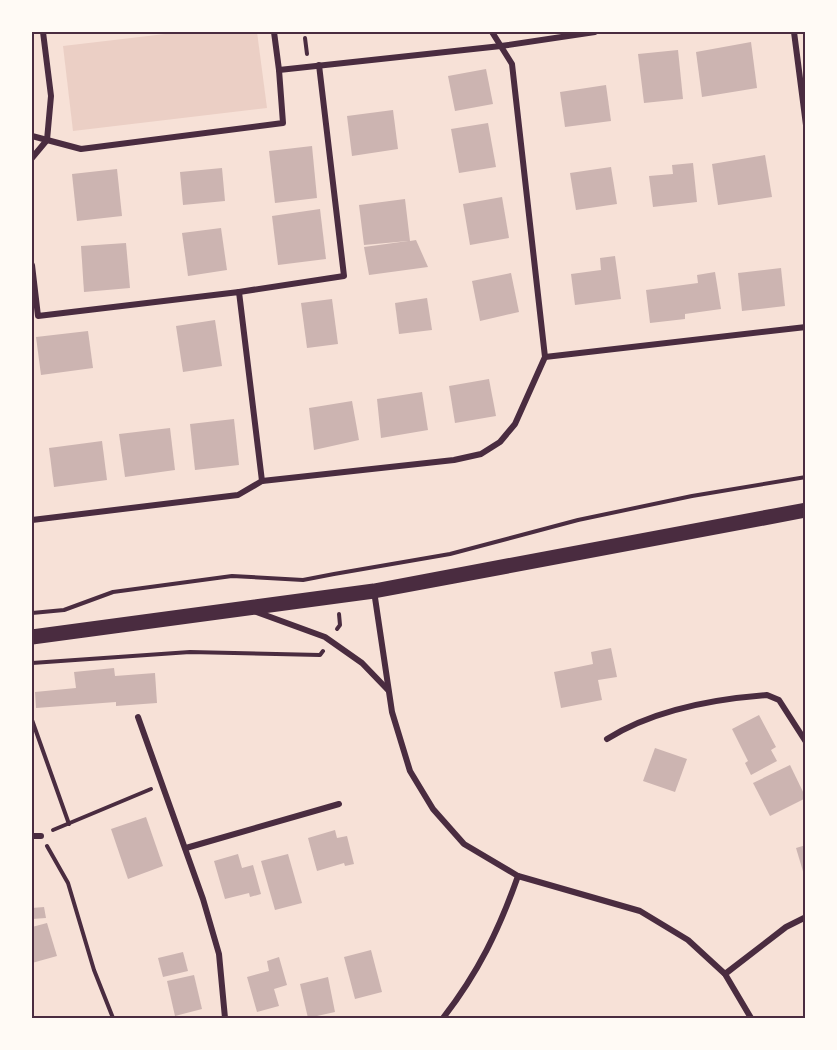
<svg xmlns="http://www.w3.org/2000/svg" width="837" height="1050" font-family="'PT Sans Narrow',sans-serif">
	<rect width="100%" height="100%" fill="#f7e1d7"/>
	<!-- green -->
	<polygon fill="#ebcfc5" points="182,32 257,32 267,108 73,131 63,46"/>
	<!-- building -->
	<g fill="#ccb4b1">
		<polygon points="751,42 757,88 702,97 696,52"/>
		<polygon points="678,50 683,99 644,103 638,54"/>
		<polygon points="486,69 493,104 455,111 448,76"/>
		<polygon points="606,85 611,121 565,127 560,92"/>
		<polygon points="393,110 398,149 352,156 347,116"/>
		<polygon points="488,123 496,167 459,173 451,129"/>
		<polygon points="312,146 317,198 275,203 269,151"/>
		<polygon points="765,155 772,197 718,205 712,164"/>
		<polygon points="693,163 697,202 653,207 649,176 673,174 672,165"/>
		<polygon points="611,167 617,204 576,210 570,173"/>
		<polygon points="222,168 225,201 183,205 180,172"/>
		<polygon points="117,169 122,216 77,221 72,174"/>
		<polygon points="502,197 509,238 470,245 463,204"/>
		<polygon points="405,199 410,241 416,240 428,267 369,275 364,247 408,241 364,245 359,205"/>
		<polygon points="320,209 326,259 278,265 272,216"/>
		<polygon points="221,228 227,270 188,276 182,233"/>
		<polygon points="126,243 130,288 84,292 81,246"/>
		<polygon points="615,256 621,299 575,305 571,274 601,270 600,258"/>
		<polygon points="781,268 785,306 742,311 738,273"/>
		<polygon points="715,272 721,309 685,314 685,319 650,323 646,290 698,283 697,275"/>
		<polygon points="511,273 519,312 480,321 472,281"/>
		<polygon points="427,298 432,330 399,334 395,303"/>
		<polygon points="332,299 338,344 307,348 301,303"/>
		<polygon points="215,320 222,366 183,372 176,326"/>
		<polygon points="88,331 93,368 41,375 36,337"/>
		<polygon points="489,379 496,416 455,423 449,386"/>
		<polygon points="422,392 428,430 381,438 377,399"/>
		<polygon points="352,401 359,440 314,450 309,408"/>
		<polygon points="234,419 239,465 195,470 190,424"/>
		<polygon points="170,428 175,470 125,477 119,434"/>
		<polygon points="102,441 107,480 54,487 49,448"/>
		<polygon points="611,648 617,677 598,680 602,700 561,708 554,672 593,664 591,652"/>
		<polygon points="114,668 115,676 155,673 157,703 116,706 116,702 36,708 35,692 76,688 74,672"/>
		<polygon points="759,715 776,747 771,750 777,761 751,775 745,763 748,761 732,729"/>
		<polygon points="655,748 687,759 675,792 643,781"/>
		<polygon points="790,765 806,798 770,816 753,783"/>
		<polygon points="146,817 163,866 128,879 111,829"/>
		<polygon points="335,830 337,838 347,836 354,864 345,866 344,863 317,871 308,838"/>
		<polygon points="806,845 806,878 805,878 796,848"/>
		<polygon points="238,854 242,868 253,865 261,894 250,897 249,893 225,899 214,861"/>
		<polygon points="288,854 302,903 275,910 261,861"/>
		<polygon points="44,907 46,918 32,919 32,908"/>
		<polygon points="47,923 57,956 32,963 32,927"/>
		<polygon points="371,950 382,992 355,999 344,957"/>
		<polygon points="183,952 188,971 163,977 158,958"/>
		<polygon points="279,957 287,985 274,989 279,1006 257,1012 247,977 269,971 267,961"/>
		<polygon points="194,975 202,1009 175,1016 167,981"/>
		<polygon points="328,977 335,1012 308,1018 300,984"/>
	</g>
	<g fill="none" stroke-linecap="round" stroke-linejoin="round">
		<!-- path -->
		<g stroke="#4a2c40" stroke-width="4">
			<polyline points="305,38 307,54"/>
			<polyline points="32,613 64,610 113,592 232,576 303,580 334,574 450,554 578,520 692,496 806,477"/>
			<polyline points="337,629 340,625 339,614"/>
			<polyline points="32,663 190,652 320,655 323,651"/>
			<polyline points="32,720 69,824"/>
			<polyline points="53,830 151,789"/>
			<polyline points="47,846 68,883 94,970 113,1018"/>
		</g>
		<!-- minor -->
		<g stroke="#4a2c40" stroke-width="6">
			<polyline points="274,32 279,70"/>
			<polyline points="794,32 806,125"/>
			<polyline points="32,136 81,149 283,123 279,70 501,46 595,32"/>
			<polyline points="32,158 47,140 51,96 43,32"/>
			<polyline points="32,265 38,316 239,292 262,481"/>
			<polyline points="239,292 344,276 319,65"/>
			<polyline points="545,357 806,327"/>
			<polyline points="32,520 238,495 262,481 454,460 481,454 500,442 515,424 545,357 512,64 492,32"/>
			<polyline points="374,591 392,712 410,771 433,809 464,844 518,876 640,911 688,940 725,974 751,1018"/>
			<polyline points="254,611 325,637 362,663 388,690"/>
			<polyline points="138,717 203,899 219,954 225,1018"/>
			<path d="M607,739c46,-29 106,-40 160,-44l12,5 27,42"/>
			<polyline points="32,836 41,836"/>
			<polyline points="186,848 339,804"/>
			<polyline points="725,974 786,927 806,917"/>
			<path d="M443,1018c35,-45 56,-88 75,-142"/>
		</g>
		<!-- primary -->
		<polyline stroke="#4a2c40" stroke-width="15" points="32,637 374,591 806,510"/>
	</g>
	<!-- border -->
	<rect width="837" height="1050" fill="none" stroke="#fffaf5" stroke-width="66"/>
	<rect x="33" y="33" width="771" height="984" fill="none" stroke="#4a2c40" stroke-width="2"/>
</svg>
